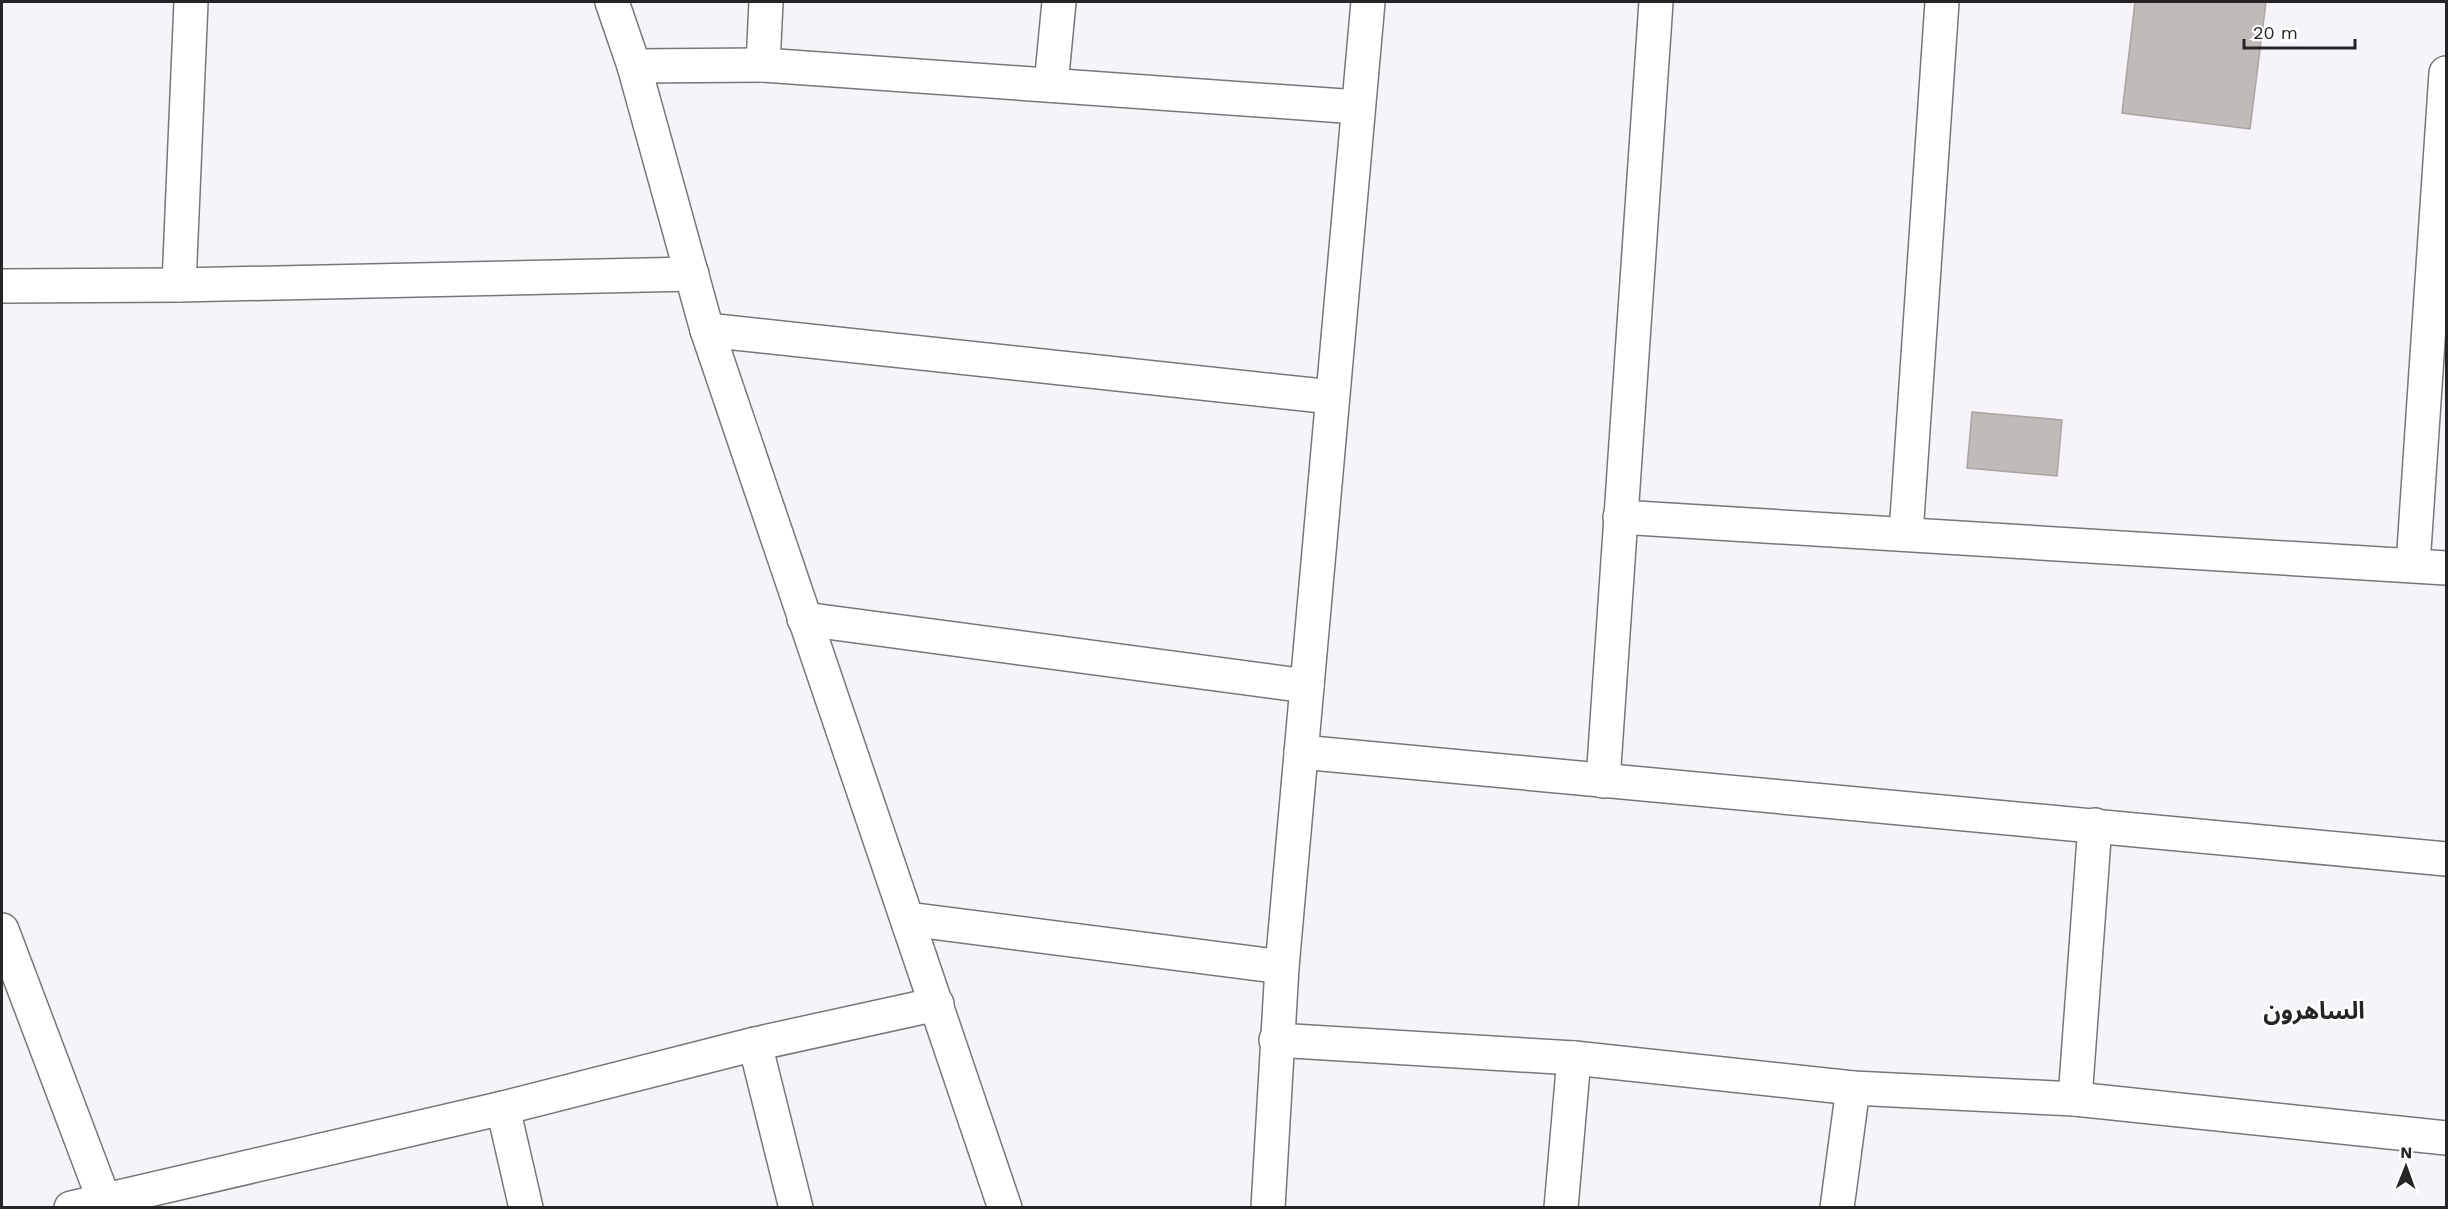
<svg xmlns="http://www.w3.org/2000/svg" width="2448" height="1209" font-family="'Work Sans','Noto Sans Arabic',sans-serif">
	<rect width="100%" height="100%" fill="#f7f4f9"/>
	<!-- building -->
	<g fill="#c0bab8" stroke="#aaa4a2" stroke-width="1.5">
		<polygon points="2135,2 2266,2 2250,129 2122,113"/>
		<polygon points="1972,412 2062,420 2057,476 1967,468"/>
	</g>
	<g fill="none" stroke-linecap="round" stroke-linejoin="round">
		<defs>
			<g id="minor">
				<polyline points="612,2 634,66 707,330 1005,1208"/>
				<polyline points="763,65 766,2"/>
				<polyline points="634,66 763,65 1358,107"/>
				<polyline points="1051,85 1059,2"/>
				<polyline points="179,285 191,2"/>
				<polyline points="2,286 179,285 692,274"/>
				<polyline points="707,330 1332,397"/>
				<polyline points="1620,517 2446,568"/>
				<polyline points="1906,534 1942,2"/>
				<polyline points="2413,565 2446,73"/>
				<polyline points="804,619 1307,686"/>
				<polyline points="1301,752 2446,859"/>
				<polyline points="1603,781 1656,2"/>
				<polyline points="908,919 1282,967"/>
				<polyline points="2,930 104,1200"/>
				<polyline points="1276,1040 1574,1058 1853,1088 2075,1099 2446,1138"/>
				<polyline points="755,1044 796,1208"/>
				<polyline points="2075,1099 2095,825"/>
				<polyline points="503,1108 526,1208"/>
				<polyline points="71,1208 503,1108 755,1044 937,1004"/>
				<polyline points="1268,1208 1282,967 1368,2"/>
				<polyline points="1561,1208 1574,1058"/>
				<polyline points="1837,1208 1853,1088"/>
			</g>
		</defs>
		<!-- minor casing -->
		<use href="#minor" stroke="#79767a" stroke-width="36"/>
		<!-- minor -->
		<use href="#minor" stroke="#fff" stroke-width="33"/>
	</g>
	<g text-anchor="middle" stroke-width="4.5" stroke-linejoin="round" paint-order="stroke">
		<!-- district labels -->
		<g font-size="24" font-weight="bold" fill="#262426" stroke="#fff">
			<text x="2314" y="1019">الساهرون</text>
		</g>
	</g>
	<!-- border -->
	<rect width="2448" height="1209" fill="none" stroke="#262426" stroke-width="6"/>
	<!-- north arrow -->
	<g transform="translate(2406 1167) rotate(1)" stroke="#ffffff" stroke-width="4.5" paint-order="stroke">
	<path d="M0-4.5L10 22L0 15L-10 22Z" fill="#262426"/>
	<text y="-9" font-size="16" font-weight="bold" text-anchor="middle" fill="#262426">N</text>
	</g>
	<!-- scale -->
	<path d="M2244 39v9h111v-9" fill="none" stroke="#262426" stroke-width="3"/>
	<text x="2253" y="39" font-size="18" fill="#262426" stroke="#ffffff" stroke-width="4.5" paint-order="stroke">20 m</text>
</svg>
